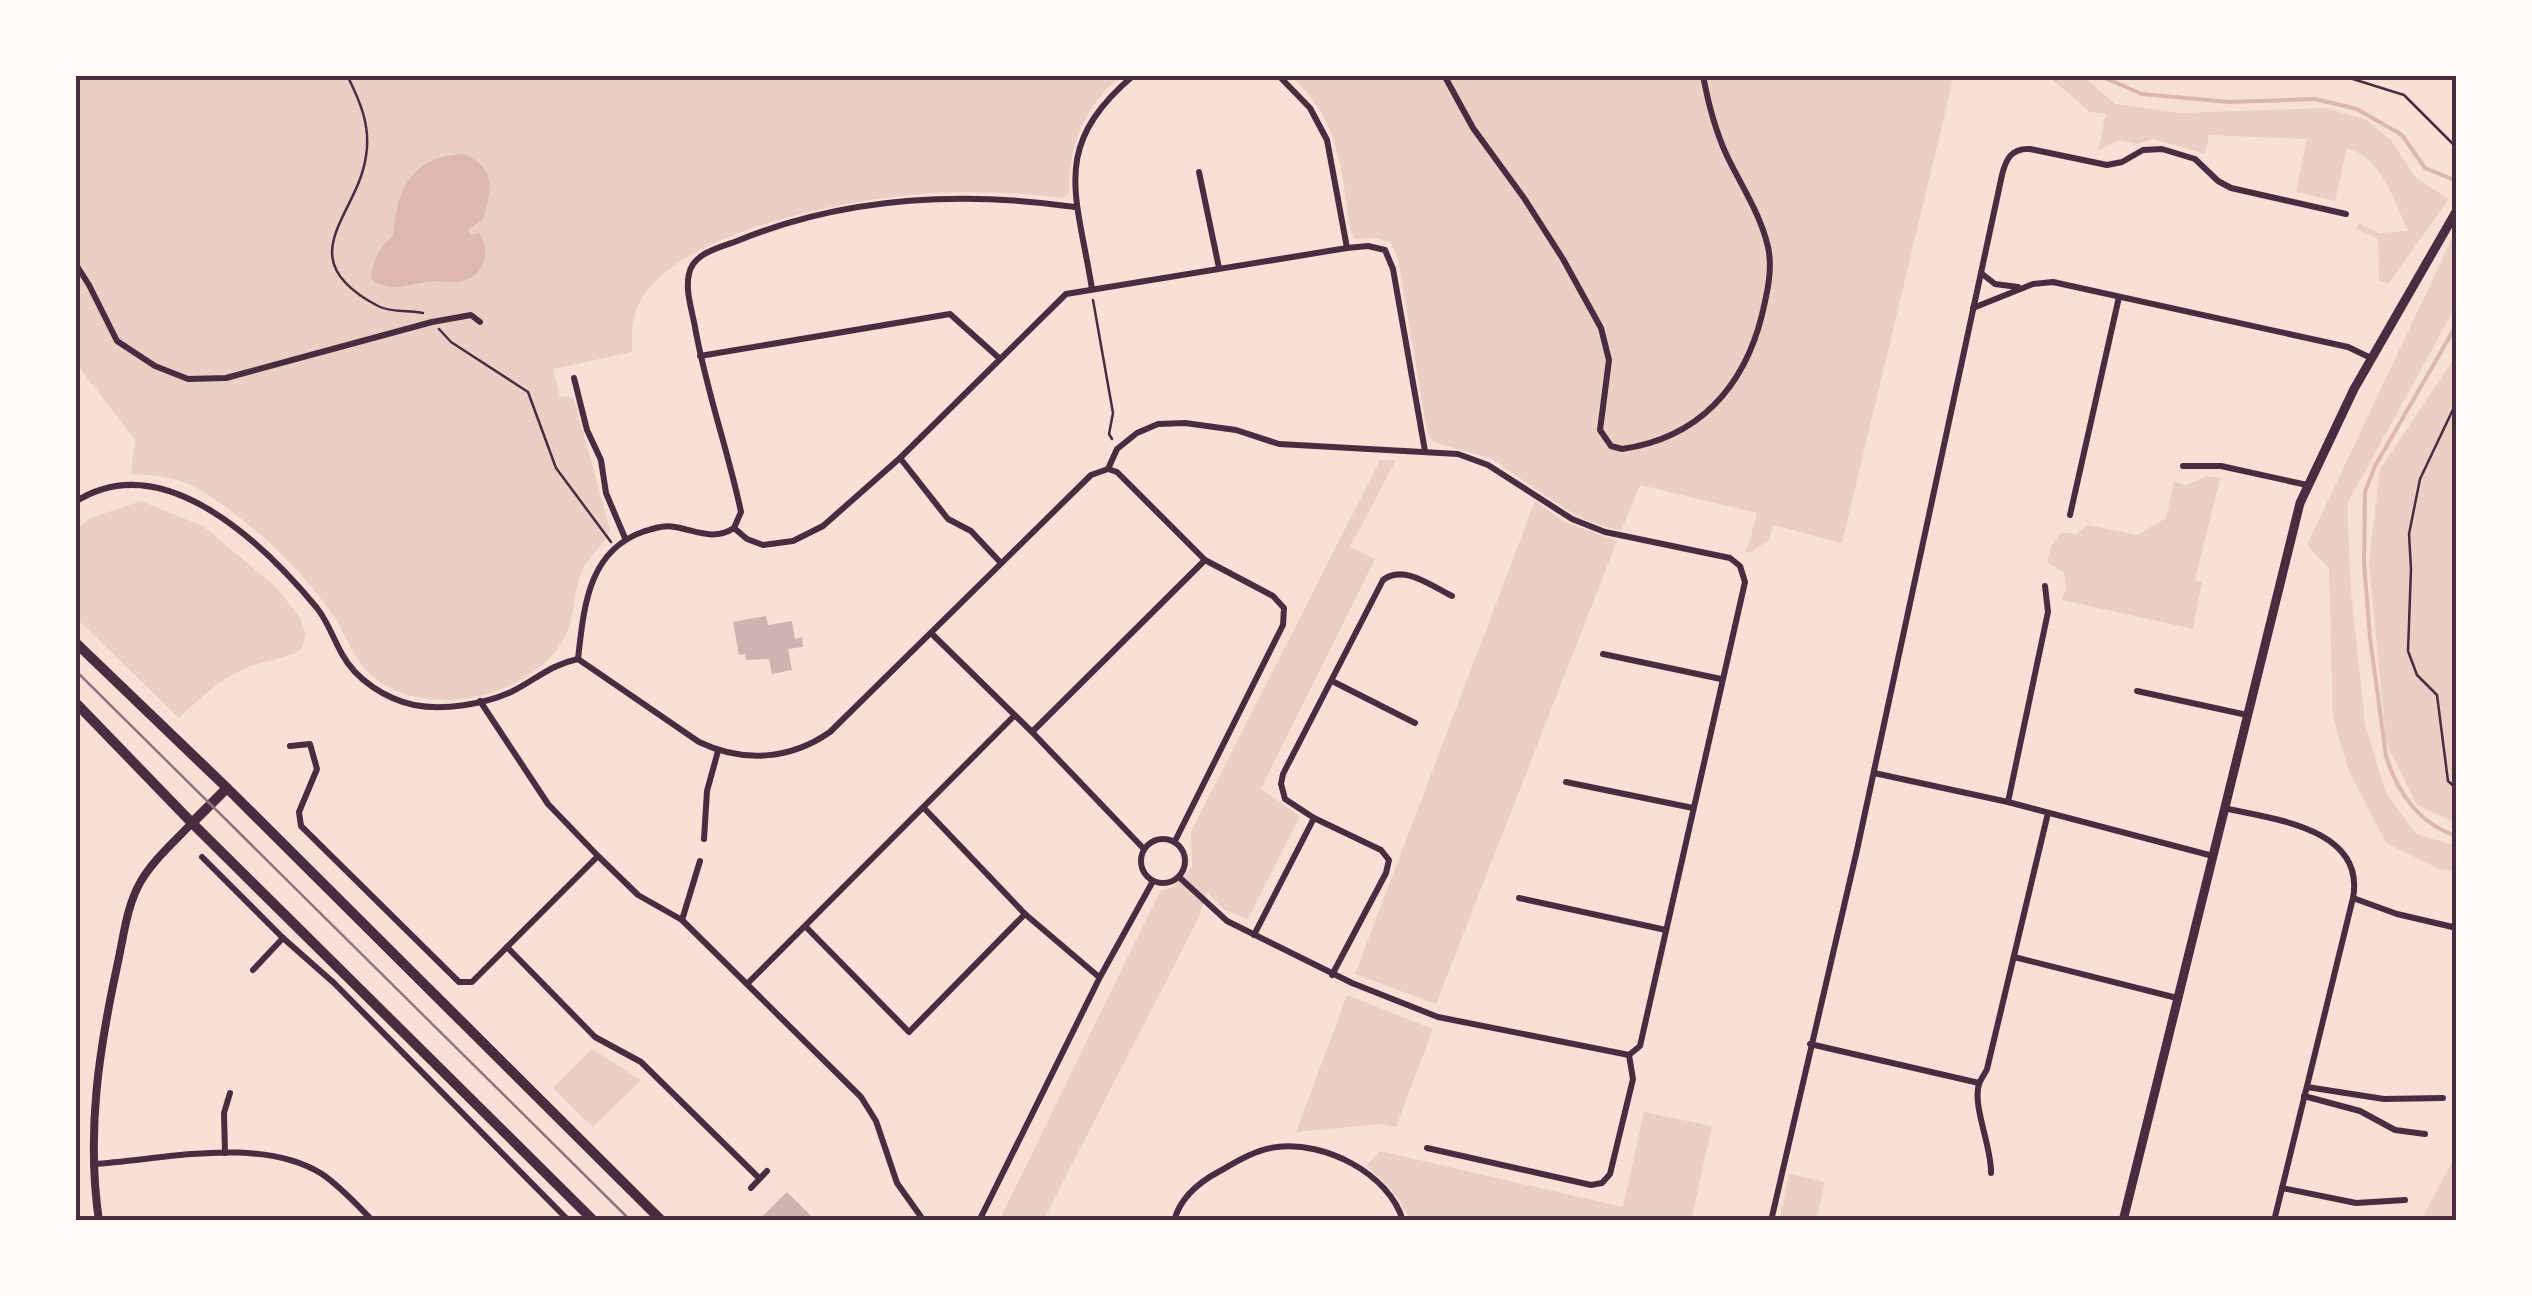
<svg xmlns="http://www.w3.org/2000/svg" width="2532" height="1296" font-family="'Open Sans',sans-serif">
	<rect width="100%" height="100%" fill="#f7e1d7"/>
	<!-- green -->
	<g fill="#ebcfc5">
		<path d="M75,75h1047c-37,29 -54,72 -53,118l-5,5c-43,-5 -86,-7 -130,-5 -74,4 -275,38 -299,121 -4,12 -3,25 -3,38l-79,17 7,28 8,-1 6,3 36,130c-5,16 -22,27 -29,44 -8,21 -6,46 -17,66 -31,54 -121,78 -176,48 -33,-18 -36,-43 -54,-70 -32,-49 -87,-99 -137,-129 -20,-11 -45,-13 -66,-14l4,-34 -60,-78z"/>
		<path d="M1289,75h665l-112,468 -69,-18 -4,15 -19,13 -6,-2 4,-4 9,-34 -117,-28 -19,46 -33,-10 -21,-11 -77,-52 -54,-15 -6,-5 -5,-17 -27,-162 -7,-16 -14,-5 -21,1 -6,-9c-8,-59 -11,-114 -61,-155z"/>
		<path d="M2047,75h35l33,29 66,9 143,-5 41,11 26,21 25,38 33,21 -60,84 -10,-2 -1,-42 -21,-10 1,-6 21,10 29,-2c-14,-30 -26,-73 -61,-83l-12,53 -39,-9 11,-53 -98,-4 -4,19 -51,-15 -17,5 -18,-4 -21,11 8,-37 -16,-2z"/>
		<polygon points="2457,228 2457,304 2347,504 2351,590 2365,724 2386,793 2416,834 2457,846 2457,871 2439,869 2386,843 2348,769 2333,717 2329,568 2307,545"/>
		<polygon points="2457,354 2457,824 2417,805 2386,742 2369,563 2380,469"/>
		<polygon points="1380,460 1396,460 1350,547 1375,559 1261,789 1300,816 1248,919 1224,910 1207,892 1200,915 1043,1221 999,1221 1160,891 1173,887 1192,867 1191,832"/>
		<polygon points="2207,476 2220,478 2195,580 2202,582 2193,629 2062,600 2066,588 2064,573 2047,562 2051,546 2061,532 2076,534 2088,525 2137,535 2166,518 2174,482 2187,485"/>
		<path d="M141,501l62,25 74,62 23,30 6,16 -5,16c-18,10 -37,10 -55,18 -27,11 -46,31 -67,50l-104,-101v-86l15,-13z"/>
		<polygon points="1535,501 1565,522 1617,541 1436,1004 1355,974"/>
		<polygon points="1347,995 1433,1029 1396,1127 1381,1124 1296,1132"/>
		<polygon points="592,1049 641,1080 593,1127 553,1088"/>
		<path d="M1644,1112l68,14 -21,95h-281c-9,-24 -25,-39 -44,-55l14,-15 243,56z"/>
		<polygon points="2457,1152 2457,1221 2421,1221"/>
		<polygon points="1789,1174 1825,1182 1816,1221 1779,1221"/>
	</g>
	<!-- water -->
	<path fill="#dcb8b0" d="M463,154c34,14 28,33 21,64l-16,12 3,5 8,-2c14,19 4,46 -21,49 -10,1 -22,-2 -32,0 -21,3 -37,11 -55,-3 1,-19 8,-31 22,-43 4,-46 18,-80 70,-82z"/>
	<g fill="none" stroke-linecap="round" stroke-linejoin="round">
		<!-- stream -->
		<g stroke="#dcb8b0" stroke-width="4">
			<polyline points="2098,75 2142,94 2229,102 2315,99 2357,109 2402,135 2425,168 2457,181"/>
			<path d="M2457,324l-82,142 -10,26 -1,70 6,76 16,118c11,36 33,68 71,80"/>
		</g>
	</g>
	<!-- building -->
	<g fill="#ccb4b1">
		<polygon points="766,616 768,625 792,621 795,639 802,637 803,647 788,649 792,670 772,674 769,659 746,660 745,654 739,655 733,622"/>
		<polygon points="787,1192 816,1221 758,1221"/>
	</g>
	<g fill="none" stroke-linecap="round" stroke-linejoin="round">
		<!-- path -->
		<g stroke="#4a2c40" stroke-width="2.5">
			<path d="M347,75c13,26 24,51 19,81 -8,60 -79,102 12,150 13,7 31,4 45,7"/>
			<polyline points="2272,75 2297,75"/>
			<polyline points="2340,75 2404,95 2457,148"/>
			<polyline points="1093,300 1113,413 1109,434 1112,439"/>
			<polyline points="439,329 451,342 528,392 556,468 611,542"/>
			<polyline points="2457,401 2420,479 2409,534 2411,569 2408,651 2417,675 2437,695 2448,781 2457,789"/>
		</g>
		<!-- minor -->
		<g stroke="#4a2c40" stroke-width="6">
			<polyline points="1278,75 1310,108 1327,140 1347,248"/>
			<path d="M1444,75l29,53 51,70 39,61 38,69 8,32 -9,70 11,16 11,3c77,-11 122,-62 140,-134 5,-22 11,-45 6,-68 -7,-32 -27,-62 -41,-91 -12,-26 -19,-53 -24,-81"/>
			<polyline points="1199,172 1219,268"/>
			<polyline points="75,263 89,285 117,341 155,366 188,379 226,378 432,322 471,315 480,322"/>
			<polyline points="1981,273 1995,284 2018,287"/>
			<path d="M1092,289c-15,-95 -43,-142 42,-214"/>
			<polyline points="1973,308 2033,284 2053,282 2348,347 2371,358"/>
			<polyline points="700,356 950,314 999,358"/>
			<polyline points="574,378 587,430 601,460 606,493 625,538"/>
			<polyline points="900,458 948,519 971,531 1001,563"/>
			<polyline points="2183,466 2221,466 2307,485"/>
			<polyline points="1108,469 1117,449 1137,433 1158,424 1185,423 1236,430 1279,444 1458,454 1488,465 1572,519 1605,532 1730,558 1740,566 1745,582 1640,1046 1629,1055 1633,1079 1610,1174 1602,1183 1591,1185 1427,1148"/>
			<polyline points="1108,469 1117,472 1205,560 1273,596 1284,608 1283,625 1175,841"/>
			<path d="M75,502c88,-57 189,42 242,106 11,14 16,30 25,46 14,26 44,45 72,51 30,6 70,-1 97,-13 25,-12 38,-27 67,-33l121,83c44,21 91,18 131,-10l261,-257 17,-6"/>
			<polyline points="2070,515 2119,297"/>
			<polyline points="734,528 747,539 763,545 793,541 823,526 900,458 1066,294 1347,248 1368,246 1385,250 1393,269 1425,451"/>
			<path d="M734,528l7,-16c-13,-62 -35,-122 -46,-185 -3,-17 -10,-36 -6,-53 4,-21 30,-26 48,-33 107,-44 225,-50 338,-34"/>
			<polyline points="931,633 1032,732 1144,849"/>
			<polyline points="1603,654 1721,679"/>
			<path d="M578,659c6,-53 10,-109 67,-128 11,-3 19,-6 30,-4 22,4 39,14 59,1"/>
			<polyline points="1332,681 1415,723"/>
			<polyline points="2137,691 2247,715"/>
			<polyline points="480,701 548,804 598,856 638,895 682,920 861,1097 876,1121 897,1183 924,1221"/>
			<polyline points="1032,732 1205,560"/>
			<polyline points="290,746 310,744 317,769 299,812 301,826 459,982 472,982 598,856"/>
			<polyline points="1874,773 2008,802 2213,856"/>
			<polyline points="1566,782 1693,808"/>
			<polyline points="2008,802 2048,612 2045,586"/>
			<polyline points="924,808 1025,914 1099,977"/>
			<path d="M2224,808c48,11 142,20 129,90l-79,323"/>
			<polyline points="1314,818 1381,850 1389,860 1386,873 1332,975"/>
			<circle cx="1163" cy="861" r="22"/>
			<polyline points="704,839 707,791 718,751"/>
			<polyline points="202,857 283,938 334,983 569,1221"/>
			<polyline points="1179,877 1227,921 1352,983 1438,1017 1629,1055"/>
			<polyline points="1519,898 1666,930"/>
			<polyline points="2353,898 2397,914 2457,928"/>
			<polyline points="682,920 700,861"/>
			<polyline points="806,927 909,1032 1025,914"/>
			<path d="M1254,935l60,-117 -29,-19 -4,-15 2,-10 100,-194c21,-16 48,6 69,16"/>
			<polyline points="507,947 595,1037 641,1062 759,1178"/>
			<polyline points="2014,957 2177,998"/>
			<polyline points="253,970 283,938"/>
			<polyline points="748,983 1014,716"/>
			<polyline points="1810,1044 1979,1083"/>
			<polyline points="2307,1087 2384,1099 2443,1098"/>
			<polyline points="2304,1096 2360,1111 2395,1130 2425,1134"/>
			<polyline points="225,1153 224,1113 230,1093"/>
			<path d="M93,1164c70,-4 167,-29 229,10 19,13 35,31 51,47"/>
			<path d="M1991,1173c1,-25 -19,-68 -12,-89 2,-6 6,-10 8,-15l61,-256"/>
			<polyline points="751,1188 767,1171"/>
			<polyline points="2282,1188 2356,1203 2405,1200"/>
			<polyline points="979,1221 1100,977 1153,881"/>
			<path d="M1174,1221c6,-23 25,-39 46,-50 17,-10 37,-22 57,-24 47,-6 112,26 126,74"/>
			<path d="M1771,1221l86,-371 145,-675c4,-16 9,-27 28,-26l77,16 15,-3 21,-12 19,-1 33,10 23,22 13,7 115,26"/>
		</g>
		<!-- tertiary -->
		<path stroke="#4a2c40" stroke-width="8" d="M99,1221c-13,-89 0,-172 19,-259 6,-28 9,-57 23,-81 13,-22 34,-40 51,-58"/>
		<!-- primary -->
		<polyline stroke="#4a2c40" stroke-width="9" points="2123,1221 2300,503 2354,389 2457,210"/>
		<!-- trunk -->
		<g stroke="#4a2c40" stroke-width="10">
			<polyline points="75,642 227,788 662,1221"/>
			<polyline points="75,702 192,823 594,1221"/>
			<polyline points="192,823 227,788"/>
		</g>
		<!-- tram -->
		<polyline stroke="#8f747c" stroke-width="2.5" points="75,670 631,1221"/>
	</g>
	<!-- border -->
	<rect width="2532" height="1296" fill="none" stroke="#fffaf5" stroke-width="155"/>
	<rect x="78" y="78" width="2376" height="1140" fill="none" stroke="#4a2c40" stroke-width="4"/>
</svg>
